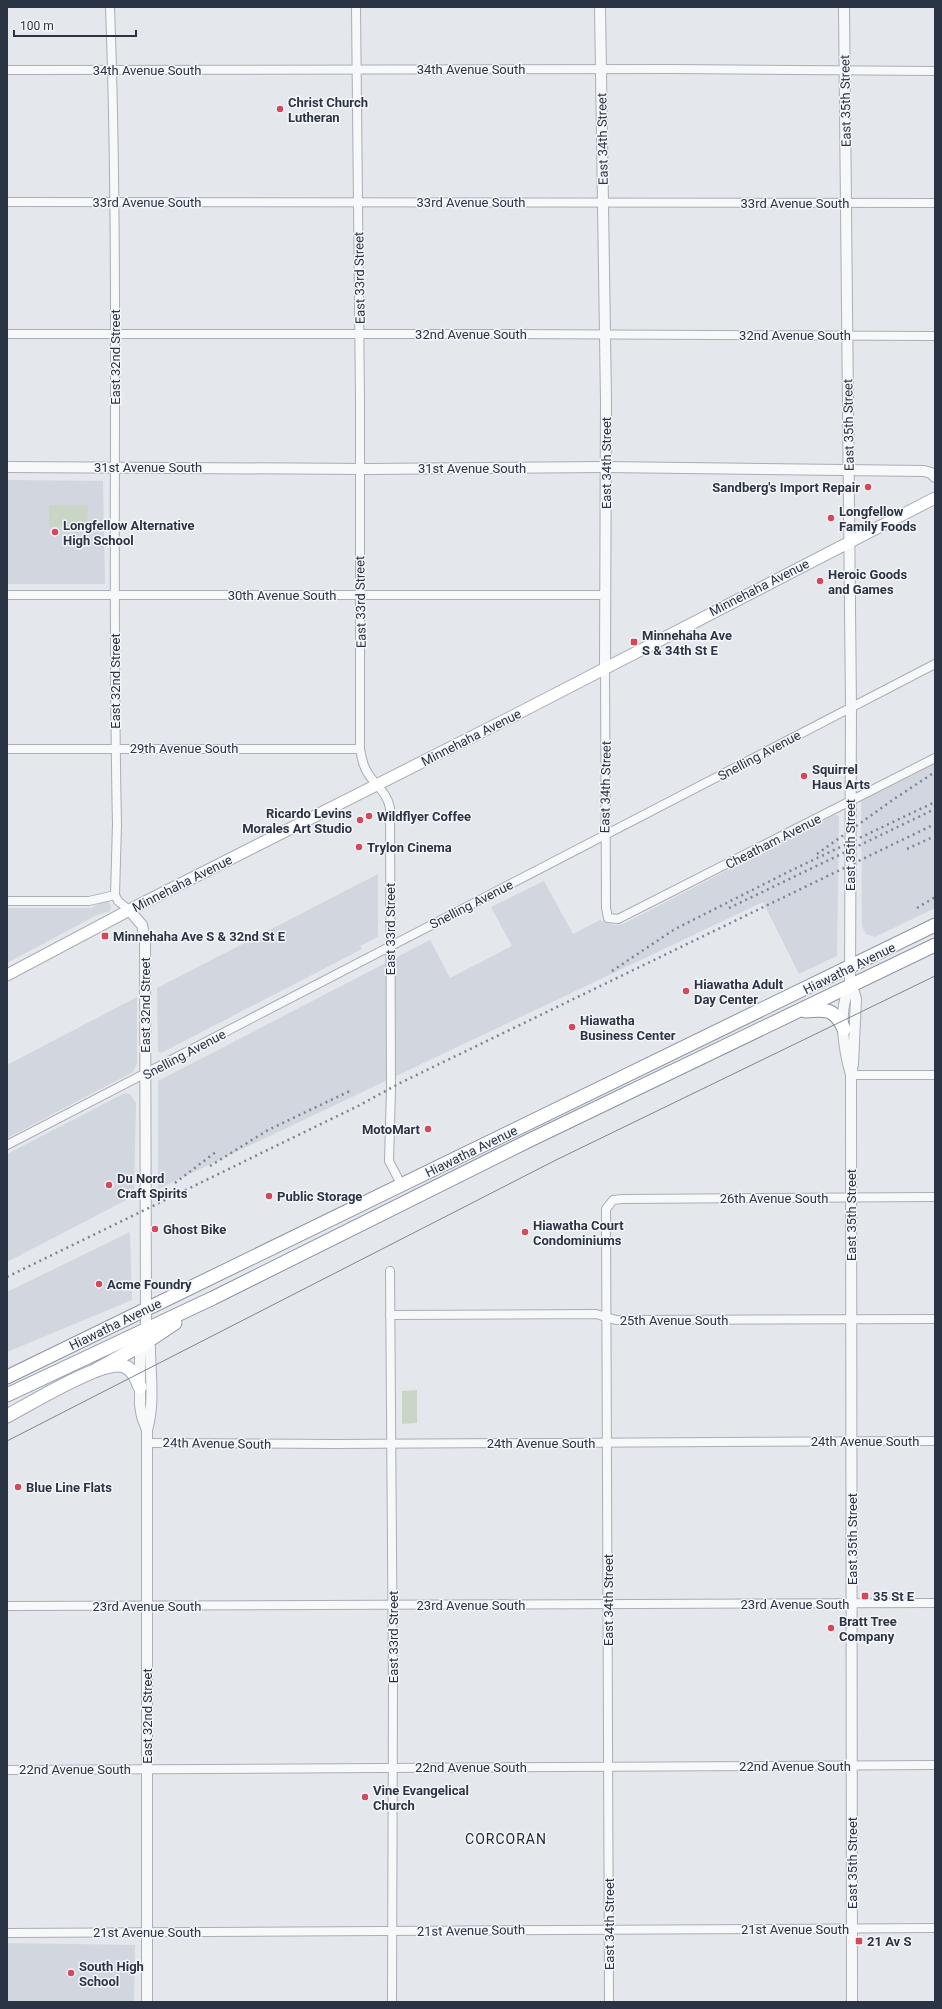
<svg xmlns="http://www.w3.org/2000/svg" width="942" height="2009" font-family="Roboto,sans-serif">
	<rect width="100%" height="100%" fill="#e4e7ec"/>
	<!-- built -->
	<g fill="#d2d6de">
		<polygon points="7,480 103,481 105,584 7,584"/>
		<polygon points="935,763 935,908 875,937 866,934 862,926 861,801"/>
		<polygon points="835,815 839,816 837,956 799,974 763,902 158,1189 158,1081 430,940 450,978 512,946 491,907 544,881 573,934 600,920 614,925 623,924"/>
		<polygon points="378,874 378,937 360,946 362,949 161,1053 158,1052 157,988"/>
		<polygon points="103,901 109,902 111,907 110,911 97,915 7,963 7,908 91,908"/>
		<polygon points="137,997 137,1064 133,1072 7,1138 7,1065"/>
		<polygon points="125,1093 130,1094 136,1103 134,1196 7,1262 7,1154"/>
		<polygon points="130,1232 132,1300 7,1352 7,1292"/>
		<polygon points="7,1943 135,1945 134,2002 7,2002"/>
	</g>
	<!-- green -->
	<g fill="#c9d6c5">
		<polygon points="49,505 88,505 87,528 49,527"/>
		<polygon points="417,1390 417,1423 402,1424 402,1391"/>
	</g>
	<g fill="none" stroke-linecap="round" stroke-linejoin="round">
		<defs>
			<g id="minor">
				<path d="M110,7c10,272 1,545 7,817l-2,71 3,6 11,9"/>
				<path d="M356,7l4,394v348c2,11 4,21 12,30 8,10 15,15 18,29l1,281 -2,72 12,23"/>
				<polyline points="7,70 672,69 935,71"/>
				<polyline points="7,202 935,203"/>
				<path d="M7,334c309,0 619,-1 928,2"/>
				<polyline points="7,595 605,595"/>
				<polyline points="605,667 606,908 608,918 618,919 935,758"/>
				<polyline points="7,749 360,749"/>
				<polyline points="7,901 89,901 115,895"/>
				<polyline points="851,1075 935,1075"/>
				<polyline points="7,1145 935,664"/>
				<polyline points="390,1271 393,1687 392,2002"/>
				<polyline points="390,1315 596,1314 616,1320 935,1319"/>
				<polyline points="147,1443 333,1444 935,1441"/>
				<polyline points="7,1606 935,1603"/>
				<polyline points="7,1770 935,1765"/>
				<polyline points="7,1933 935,1928"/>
				<polyline points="609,2002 606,1209 613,1200 622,1199 935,1197"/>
			</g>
			<g id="tertiary">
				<polyline points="600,7 606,401 605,667"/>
				<path d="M844,7l7,700 -1,280c-13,23 -6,63 1,88"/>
				<polyline points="7,467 369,469 606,467 924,471 931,473 935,477"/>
				<polyline points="129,910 142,925 145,939 146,1329 145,1343 140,1349 140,1405 142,1417 147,1430"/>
				<polyline points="850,987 854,992 856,999 853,1064 851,1075 852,2002"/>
				<path d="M145,1343l5,4v6c1,25 4,53 -3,77v572"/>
			</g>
			<polyline id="secondary" points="7,975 137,906 511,717 935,498"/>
			<path id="primary" d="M7,1416c21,-11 97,-58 117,-50 10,4 12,12 16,21"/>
			<g id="trunk">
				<path d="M805,1011c20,-2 30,-3 39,18"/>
				<polyline points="96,1370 145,1343 175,1323"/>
				<polyline points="7,1377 935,925"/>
				<polyline points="7,1395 213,1298 530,1140 935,945"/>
			</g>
		</defs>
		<!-- minor casing -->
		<use href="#minor" stroke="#a9aeb7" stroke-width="10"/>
		<!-- tertiary casing -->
		<use href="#tertiary" stroke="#a9aeb7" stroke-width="12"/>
		<!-- secondary casing -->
		<use href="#secondary" stroke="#a9aeb7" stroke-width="13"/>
		<!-- primary casing -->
		<use href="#primary" stroke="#a3abb8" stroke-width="15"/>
		<!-- trunk casing -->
		<use href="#trunk" stroke="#8b94a3" stroke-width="15"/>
		<!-- minor -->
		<use href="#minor" stroke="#f7f8fa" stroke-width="8"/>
		<!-- tertiary -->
		<use href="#tertiary" stroke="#f7f8fa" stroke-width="10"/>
		<!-- secondary -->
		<use href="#secondary" stroke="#fff" stroke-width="11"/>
		<!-- primary -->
		<use href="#primary" stroke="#fff" stroke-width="13"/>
		<!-- trunk -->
		<use href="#trunk" stroke="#fff" stroke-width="13"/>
		<!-- tram -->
		<polyline stroke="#7d8696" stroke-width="1" points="7,1441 556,1160 935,976"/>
		<!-- rail -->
		<g stroke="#7d8696" stroke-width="2.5" stroke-dasharray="2 4" stroke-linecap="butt">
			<polyline points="907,849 935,836"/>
			<polyline points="817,854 894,799 935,772"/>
			<polyline points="729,908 935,809"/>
			<polyline points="917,908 935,897"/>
			<polyline points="612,971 675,929 790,871 935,802"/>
			<polyline points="210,1166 268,1130 352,1090"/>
			<polyline points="175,1183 217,1151"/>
			<polyline points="7,1277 358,1106 400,1083 935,824"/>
		</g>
	</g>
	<!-- markers -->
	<g fill="#d1495b" stroke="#f4f6f9" stroke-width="1.5">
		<circle cx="280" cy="109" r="4"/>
		<circle cx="868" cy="487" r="4"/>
		<circle cx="831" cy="518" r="4"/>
		<circle cx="55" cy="532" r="4"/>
		<circle cx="820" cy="581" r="4"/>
		<rect x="630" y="638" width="8" height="8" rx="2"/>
		<circle cx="804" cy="776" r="4"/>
		<circle cx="369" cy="816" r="4"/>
		<circle cx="360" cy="820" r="4"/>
		<circle cx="359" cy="847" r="4"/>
		<rect x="101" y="932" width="8" height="8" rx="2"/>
		<circle cx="686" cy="991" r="4"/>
		<circle cx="572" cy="1027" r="4"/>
		<circle cx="428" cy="1129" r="4"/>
		<circle cx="109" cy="1185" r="4"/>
		<circle cx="269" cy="1196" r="4"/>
		<circle cx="155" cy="1229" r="4"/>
		<circle cx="525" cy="1232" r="4"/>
		<circle cx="99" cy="1284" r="4"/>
		<circle cx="18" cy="1487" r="4"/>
		<rect x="861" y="1592" width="8" height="8" rx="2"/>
		<circle cx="831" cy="1628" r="4"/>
		<circle cx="365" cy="1797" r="4"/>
		<rect x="855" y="1937" width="8" height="8" rx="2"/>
		<circle cx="71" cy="1973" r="4"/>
	</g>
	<g text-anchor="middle" stroke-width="3" stroke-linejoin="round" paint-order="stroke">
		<!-- street labels -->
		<g font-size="13" fill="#2b3445" stroke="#f4f6f9">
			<text x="471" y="74">34th Avenue South</text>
			<text x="147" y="75">34th Avenue South</text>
			<text transform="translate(845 101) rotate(-91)" y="5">East 35th Street</text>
			<text transform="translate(602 139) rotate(-91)" y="5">East 34th Street</text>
			<text x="147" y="207">33rd Avenue South</text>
			<text x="471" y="207">33rd Avenue South</text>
			<text x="795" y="208">33rd Avenue South</text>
			<text transform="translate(359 278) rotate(-91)" y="5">East 33rd Street</text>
			<text x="471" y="339">32nd Avenue South</text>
			<text x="795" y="340">32nd Avenue South</text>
			<text transform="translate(115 357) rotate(-90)" y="5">East 32nd Street</text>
			<text transform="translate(848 425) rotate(-91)" y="5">East 35th Street</text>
			<text transform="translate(606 463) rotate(-90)" y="5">East 34th Street</text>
			<text x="148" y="472">31st Avenue South</text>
			<text x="472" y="473">31st Avenue South</text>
			<text transform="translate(759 587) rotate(-27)" y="5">Minnehaha Avenue</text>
			<text x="282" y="600">30th Avenue South</text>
			<text transform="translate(360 602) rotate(-91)" y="5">East 33rd Street</text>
			<text transform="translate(115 681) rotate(-90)" y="5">East 32nd Street</text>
			<text transform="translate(471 737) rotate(-27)" y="5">Minnehaha Avenue</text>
			<text x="184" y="753">29th Avenue South</text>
			<text transform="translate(759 755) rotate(-28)" y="5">Snelling Avenue</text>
			<text transform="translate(605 787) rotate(-89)" y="5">East 34th Street</text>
			<text transform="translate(773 841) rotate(-27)" y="5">Cheatham Avenue</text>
			<text transform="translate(850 845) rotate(-90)" y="5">East 35th Street</text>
			<text transform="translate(182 883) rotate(-27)" y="5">Minnehaha Avenue</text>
			<text transform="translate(471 904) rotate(-27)" y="5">Snelling Avenue</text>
			<text transform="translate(390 929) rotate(-90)" y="5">East 33rd Street</text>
			<text transform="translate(849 968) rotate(-26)" y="5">Hiawatha Avenue</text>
			<text transform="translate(145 1005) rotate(-90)" y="5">East 32nd Street</text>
			<text transform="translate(184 1054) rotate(-28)" y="5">Snelling Avenue</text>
			<text transform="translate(471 1151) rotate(-26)" y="5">Hiawatha Avenue</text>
			<text x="774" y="1203">26th Avenue South</text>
			<text transform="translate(851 1215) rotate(-90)" y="5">East 35th Street</text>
			<text x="674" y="1325">25th Avenue South</text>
			<text transform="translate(115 1324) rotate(-26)" y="5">Hiawatha Avenue</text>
			<text x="865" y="1446">24th Avenue South</text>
			<text transform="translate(217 1443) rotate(1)" y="5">24th Avenue South</text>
			<text x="541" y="1448">24th Avenue South</text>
			<text transform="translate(852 1539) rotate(-90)" y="5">East 35th Street</text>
			<text transform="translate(608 1600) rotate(-90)" y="5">East 34th Street</text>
			<text x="795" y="1609">23rd Avenue South</text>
			<text x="471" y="1610">23rd Avenue South</text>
			<text x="147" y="1611">23rd Avenue South</text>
			<text transform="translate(393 1637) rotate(-90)" y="5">East 33rd Street</text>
			<text transform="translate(147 1716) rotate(-90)" y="5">East 32nd Street</text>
			<text x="795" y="1771">22nd Avenue South</text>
			<text x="471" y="1772">22nd Avenue South</text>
			<text x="75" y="1774">22nd Avenue South</text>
			<text transform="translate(852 1863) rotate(-90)" y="5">East 35th Street</text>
			<text transform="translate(609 1924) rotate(-90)" y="5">East 34th Street</text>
			<text x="795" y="1934">21st Avenue South</text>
			<text transform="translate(471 1930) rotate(-1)" y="5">21st Avenue South</text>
			<text x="147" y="1937">21st Avenue South</text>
		</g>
		<!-- poi labels -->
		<g font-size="13" font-weight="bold" fill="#2b3445" stroke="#f4f6f9" text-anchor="start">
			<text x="288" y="107">Christ Church<tspan x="288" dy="15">Lutheran</tspan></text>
			<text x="860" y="492" text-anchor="end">Sandberg's Import Repair</text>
			<text x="839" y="516">Longfellow<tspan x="839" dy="15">Family Foods</tspan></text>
			<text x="63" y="530">Longfellow Alternative<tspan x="63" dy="15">High School</tspan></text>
			<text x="828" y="579">Heroic Goods<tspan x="828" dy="15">and Games</tspan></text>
			<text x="642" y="640">Minnehaha Ave<tspan x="642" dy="15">S &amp; 34th St E</tspan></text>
			<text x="812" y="774">Squirrel<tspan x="812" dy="15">Haus Arts</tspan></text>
			<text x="352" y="818" text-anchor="end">Ricardo Levins<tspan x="352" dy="15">Morales Art Studio</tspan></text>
			<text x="377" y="821">Wildflyer Coffee</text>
			<text x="367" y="852">Trylon Cinema</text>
			<text x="113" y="941">Minnehaha Ave S &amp; 32nd St E</text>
			<text x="694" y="989">Hiawatha Adult<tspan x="694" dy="15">Day Center</tspan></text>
			<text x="580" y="1025">Hiawatha<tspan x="580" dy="15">Business Center</tspan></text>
			<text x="420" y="1134" text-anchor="end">MotoMart</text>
			<text x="117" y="1183">Du Nord<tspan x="117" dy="15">Craft Spirits</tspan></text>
			<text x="277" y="1201">Public Storage</text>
			<text x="533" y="1230">Hiawatha Court<tspan x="533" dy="15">Condominiums</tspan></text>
			<text x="163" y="1234">Ghost Bike</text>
			<text x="107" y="1289">Acme Foundry</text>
			<text x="26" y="1492">Blue Line Flats</text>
			<text x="873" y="1601">35 St E</text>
			<text x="839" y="1626">Bratt Tree<tspan x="839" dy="15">Company</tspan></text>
			<text x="373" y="1795">Vine Evangelical<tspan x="373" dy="15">Church</tspan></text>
			<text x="867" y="1946">21 Av S</text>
			<text x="79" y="1971">South High<tspan x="79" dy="15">School</tspan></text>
		</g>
		<!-- neighbourhood labels -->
		<g font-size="14" letter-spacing="1" fill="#1d2536" stroke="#f4f6f9">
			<text x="506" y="1844">CORCORAN</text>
		</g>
	</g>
	<!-- border -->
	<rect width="942" height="2009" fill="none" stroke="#2b3445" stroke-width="16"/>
	<!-- scale -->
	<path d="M14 30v6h122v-6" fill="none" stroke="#2b3445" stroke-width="2"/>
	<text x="20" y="30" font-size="12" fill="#2b3445" stroke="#f4f6f9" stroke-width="3" paint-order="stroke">100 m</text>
</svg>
